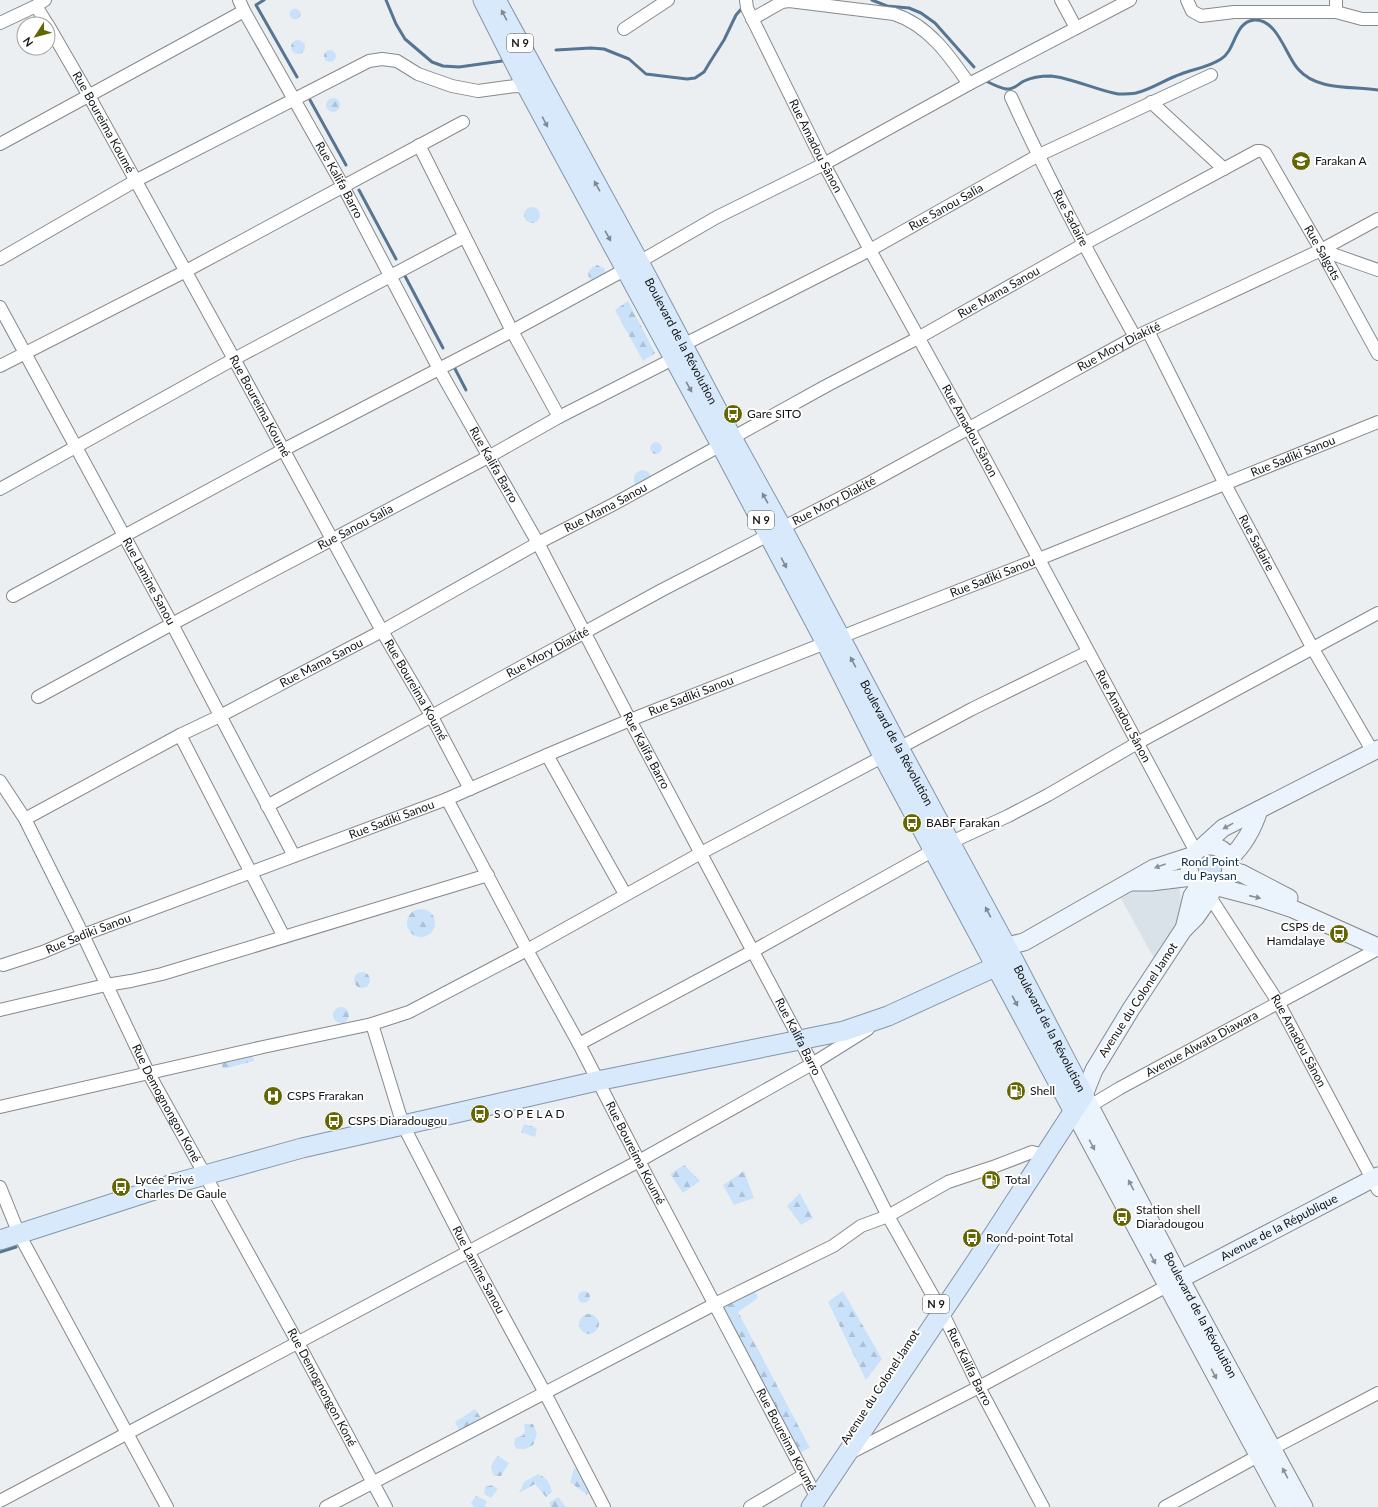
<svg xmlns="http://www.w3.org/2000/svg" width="1378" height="1507" viewBox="0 0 1378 1507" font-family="Lato,sans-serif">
<defs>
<pattern id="forest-firs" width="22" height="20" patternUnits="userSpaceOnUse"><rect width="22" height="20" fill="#c9e2fa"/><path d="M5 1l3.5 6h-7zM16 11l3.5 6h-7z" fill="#acc1d5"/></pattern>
<pattern id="park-tufts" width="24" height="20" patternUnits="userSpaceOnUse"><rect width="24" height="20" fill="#c9e2fa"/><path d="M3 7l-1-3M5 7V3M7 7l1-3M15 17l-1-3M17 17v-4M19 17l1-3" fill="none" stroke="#acc1d5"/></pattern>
</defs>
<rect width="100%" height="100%" fill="#eceff2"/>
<path fill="#d9e1e9" d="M1179,886L1182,908L1176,927L1156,962L1118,893L1136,887Z"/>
<g fill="url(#forest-firs)">
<circle cx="295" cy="14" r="5.5"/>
<circle cx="298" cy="47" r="7"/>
<circle cx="330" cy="56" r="6"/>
<circle cx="333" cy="105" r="7"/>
<circle cx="532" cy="215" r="8"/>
<path d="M597,265L605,269L606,275L593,282C585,276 588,268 597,265Z"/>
<path d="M628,301L655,353L643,361L615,310Z"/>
<circle cx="656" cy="448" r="6"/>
<path d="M641,470C647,470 651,473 652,479L636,486C632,479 634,473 641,470Z"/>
<circle cx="421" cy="923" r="14"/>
<circle cx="362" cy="980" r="8"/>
<circle cx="341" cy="1015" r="8"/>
<path d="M252,1051L254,1061L223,1069L220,1059Z"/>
<path d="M524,1124L537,1128L535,1137L521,1132Z"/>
<path d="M684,1165L700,1181L683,1193L670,1174Z"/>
<path d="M744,1171L754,1198L734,1205L723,1185Z"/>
<path d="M800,1193L813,1218L801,1225L787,1206Z"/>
<path d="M754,1288L758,1298L738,1312L810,1448L795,1455L718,1304Z"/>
<circle cx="584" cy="1297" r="6"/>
<path d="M843,1291L882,1359L866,1380L828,1302Z"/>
<circle cx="589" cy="1324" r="10"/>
<path d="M475,1409L481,1418L459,1430L455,1422Z"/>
<path d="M524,1424H533L537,1434L533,1445L525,1449H517L514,1445L515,1438L522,1436L525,1432Z"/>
<path d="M498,1456L509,1463L501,1476H494C489,1467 492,1462 498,1456Z"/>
<path d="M574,1468L592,1477L587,1495L570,1482Z"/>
<path d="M538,1474C547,1478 550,1482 552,1492L546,1497L535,1484L519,1493L524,1482Z"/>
<path d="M492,1485L498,1489L491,1498L484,1494L485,1487Z"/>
<path d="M476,1496L487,1501L485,1507H474L471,1503Z"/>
<path d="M558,1497L566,1507H551L549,1503Z"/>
</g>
<path fill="url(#park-tufts)" d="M1207,853L1217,854L1225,862L1226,873L1221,881L1205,884L1194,869L1197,859Z"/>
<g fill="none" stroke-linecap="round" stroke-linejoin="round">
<g stroke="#557592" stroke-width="3">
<path d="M264,0L256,5L297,77"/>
<path d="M386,0L396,24L405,39L432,62L443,66L459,67L502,61"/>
<path d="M872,0L887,6L909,8L921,13L935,23L974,67"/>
<path d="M556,50L591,48L604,49L629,59L646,74L687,79L695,78L704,72L710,62L724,40L736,15L743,7"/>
<path d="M988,82C994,85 1000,88 1006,89C1014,90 1018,84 1024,81C1032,77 1042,76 1051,76C1072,78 1096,90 1118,94C1124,94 1131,94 1136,93C1152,89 1166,79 1181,74C1194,69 1209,67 1221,59C1236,50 1234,22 1254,20C1277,18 1286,56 1298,69C1317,91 1352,86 1378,90"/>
<path d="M310,100L346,165"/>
<path d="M359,190L396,259"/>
<path d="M405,276L443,348"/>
<path d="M453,365L466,390"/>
<path d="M0,1252L16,1247"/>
</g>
<defs>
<g id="street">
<path id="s1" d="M239,0L244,11L343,186L439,369L538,543L630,720L800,1040L888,1216L942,1312L979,1387L1043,1507"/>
<path id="s2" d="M746,0L747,8L824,164L870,250L969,429L1196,852"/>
<path d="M1061,0L1076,28"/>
<path d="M1187,0L1192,11L1201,16L1234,12H1336L1362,19H1378"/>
<path d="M36,6L47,24"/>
<path d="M1336,12V0"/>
<path d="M752,19L782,2L789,1L894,14C928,25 949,55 969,84"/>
<path d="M0,23L36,6L45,0"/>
<path id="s3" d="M48,25L89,96L234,359L382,631L432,717L470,789"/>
<path d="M624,29L668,0"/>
<path id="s4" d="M1011,97C1048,179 1091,258 1135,337"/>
<path d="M1151,102L1224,169"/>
<path d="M0,144L244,11"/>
<path d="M419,145L512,331L559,417"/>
<path d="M1321,250L1378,270"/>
<path d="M0,259L135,181L369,61L382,59L397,61L418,74L452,86L478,91L515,86L527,87"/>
<path id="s5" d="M0,307L172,624L294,856"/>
<path id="s6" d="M1148,331L1225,484L1313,649L1373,752"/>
<path id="s7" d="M683,345L870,250L1037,156L1211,75"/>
<path d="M0,366L186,271L463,122"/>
<path id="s8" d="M732,438L826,386L918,338L1084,244L1257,151H1261L1265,153L1321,250L1378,354"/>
<path d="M0,489L234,359L464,237"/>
<path d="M13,596L283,450L512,331L639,262L717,217L824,164L969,84L1130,0"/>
<path id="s9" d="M38,697L172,624L490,456L559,417L673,359"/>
<path d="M180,735L284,937"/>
<path d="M547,755L625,894"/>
<path id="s10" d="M0,781L25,819L83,935L149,1074L298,1343L386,1507"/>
<path id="s11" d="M447,799L527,950L579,1044L639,1161L819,1502"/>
<path id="s12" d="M267,806L662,590L869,483L1135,337L1321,250L1378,219"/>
<path id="s13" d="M25,819L180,735L220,716L382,631L538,543L614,504L721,445"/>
<path id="s14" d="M1210,897L1278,1002L1378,1190"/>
<path id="s15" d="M3,965L43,952L83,935L447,799L547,755L630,720L1039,559L1378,422"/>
<path d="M0,1010L106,985L131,981L162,974L488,875"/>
<path id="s16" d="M372,1024L403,1125L468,1251L545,1393L604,1507"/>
<path d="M579,1044L753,951L934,850L1008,816L1048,795L1139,742L1378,613"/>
<path id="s17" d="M1090,1106L1120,1088L1378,949"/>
<path d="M0,1107L263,1047L372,1024L409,1012L527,950L701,853L899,748L972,709L1088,652"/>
<path d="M0,1187L19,1234L167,1507"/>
<path d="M850,1453L979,1387L1167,1286"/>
<path d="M0,1501L639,1161L812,1064L868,1029"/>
<path d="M326,1507L715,1304L833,1246L861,1226L888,1216L948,1182L993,1167L1032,1152L1045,1155"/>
<path d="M750,1507L804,1475"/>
<path d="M1165,1507L1258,1456L1378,1393"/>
</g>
<g id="secondary">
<circle cx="1210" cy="867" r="21"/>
<path d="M1201,848L1223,828L1378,749"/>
<path d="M1230,858C1244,845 1253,829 1259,810"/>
<path d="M1231,871L1241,873L1289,898"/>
<path d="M1131,882H1151L1192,877"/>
<path d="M1218,887L1260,898L1293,909L1378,947"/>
<path id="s18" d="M1212,888L1210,897L1196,917L1183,930L1131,1009L1094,1070L1084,1095L1181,1280L1304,1507"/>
<path d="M1184,929L1192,896L1200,885"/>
<path d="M1006,946L1024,942L1154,868L1194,855"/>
<path d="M1073,1110L1286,1507"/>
<path id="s19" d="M1171,1284L1378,1176"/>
</g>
<g id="primary">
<path d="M483,0L527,87L721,445L826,643L883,756L1073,1110"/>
<path id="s20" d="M496,0L639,262L732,438L782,528L899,748L1012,957L1084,1095L977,1260L811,1507"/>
<path d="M0,1240L176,1183L302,1148L597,1081L844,1031L888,1016L997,966L1007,960"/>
</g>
</defs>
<use href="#street" stroke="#86898b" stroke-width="14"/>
<use href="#secondary" stroke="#86898b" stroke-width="19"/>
<use href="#primary" stroke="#8295a9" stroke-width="21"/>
<use href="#street" stroke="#fff" stroke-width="12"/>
<use href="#secondary" stroke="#ebf4fd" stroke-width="17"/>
<use href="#primary" stroke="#d7e9fb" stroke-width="19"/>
</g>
<defs><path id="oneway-solid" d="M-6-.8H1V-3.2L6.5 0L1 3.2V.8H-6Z"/></defs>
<g fill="#7f8994">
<use href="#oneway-solid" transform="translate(504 15) rotate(-118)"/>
<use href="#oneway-solid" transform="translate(545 122) rotate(62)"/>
<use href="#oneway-solid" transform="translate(597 186) rotate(-119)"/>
<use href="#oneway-solid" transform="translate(608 236) rotate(61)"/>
<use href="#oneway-solid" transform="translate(689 387) rotate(61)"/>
<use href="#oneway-solid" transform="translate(765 498) rotate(-119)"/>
<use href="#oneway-solid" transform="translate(784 563) rotate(62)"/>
<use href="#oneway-solid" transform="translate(853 662) rotate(-118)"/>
<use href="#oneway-solid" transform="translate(988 912) rotate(-118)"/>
<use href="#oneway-solid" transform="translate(1015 1001) rotate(62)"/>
</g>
<g fill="#8a8f95">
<use href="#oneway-solid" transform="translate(1228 826) rotate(151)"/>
<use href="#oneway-solid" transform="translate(1160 866) rotate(160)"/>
<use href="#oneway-solid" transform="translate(1255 897) rotate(13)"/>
<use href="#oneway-solid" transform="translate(1092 1145) rotate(62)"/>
<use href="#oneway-solid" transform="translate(1131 1185) rotate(-118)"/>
<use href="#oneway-solid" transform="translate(1153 1259) rotate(62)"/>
<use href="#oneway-solid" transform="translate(1214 1374) rotate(62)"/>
<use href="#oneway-solid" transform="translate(1285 1473) rotate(-118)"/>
</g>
<defs>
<symbol id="school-disc" viewBox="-11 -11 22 22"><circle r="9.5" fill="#636601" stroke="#fff"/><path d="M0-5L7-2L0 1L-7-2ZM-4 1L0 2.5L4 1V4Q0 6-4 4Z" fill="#fff"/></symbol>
<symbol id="bus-disc" viewBox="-11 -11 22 22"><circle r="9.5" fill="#636601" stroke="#fff"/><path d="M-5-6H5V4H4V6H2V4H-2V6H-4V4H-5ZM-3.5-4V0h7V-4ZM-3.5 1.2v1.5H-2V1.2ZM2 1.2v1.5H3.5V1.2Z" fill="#fff"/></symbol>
<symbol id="fuel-disc" viewBox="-11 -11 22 22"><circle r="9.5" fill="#636601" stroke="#fff"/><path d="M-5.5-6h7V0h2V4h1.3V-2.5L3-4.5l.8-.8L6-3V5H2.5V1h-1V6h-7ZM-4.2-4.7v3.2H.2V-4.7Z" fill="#fff"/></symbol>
<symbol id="hospital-disc" viewBox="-11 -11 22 22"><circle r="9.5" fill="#636601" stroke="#fff"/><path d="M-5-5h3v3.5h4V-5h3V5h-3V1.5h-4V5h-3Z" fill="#fff"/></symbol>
</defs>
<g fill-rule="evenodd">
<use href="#school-disc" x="1290" y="150" width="22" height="22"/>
<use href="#bus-disc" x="722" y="403" width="22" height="22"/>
<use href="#bus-disc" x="901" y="812" width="22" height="22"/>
<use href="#bus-disc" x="1328" y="923" width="22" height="22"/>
<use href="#fuel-disc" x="1005" y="1080" width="22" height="22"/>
<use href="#hospital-disc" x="262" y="1085" width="22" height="22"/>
<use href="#bus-disc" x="469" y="1103" width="22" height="22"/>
<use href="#bus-disc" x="323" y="1110" width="22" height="22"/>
<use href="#fuel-disc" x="980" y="1169" width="22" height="22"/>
<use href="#bus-disc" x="110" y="1176" width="22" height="22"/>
<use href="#bus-disc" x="1111" y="1206" width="22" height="22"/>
<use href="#bus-disc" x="961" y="1227" width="22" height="22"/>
</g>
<g text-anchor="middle" stroke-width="4" stroke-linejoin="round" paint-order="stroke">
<g fill="#fff" stroke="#5a5a5b" stroke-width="1">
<rect x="507" y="34" width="26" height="18" rx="3"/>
<rect x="748" y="511" width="26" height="18" rx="3"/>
<rect x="923" y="1295" width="26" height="18" rx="3"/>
</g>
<g font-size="11" font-weight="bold" fill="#131415">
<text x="520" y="47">N 9</text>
<text x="761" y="524">N 9</text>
<text x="936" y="1308">N 9</text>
</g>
<g font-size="12" fill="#131415" stroke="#fff">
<text dy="4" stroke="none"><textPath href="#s3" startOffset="112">Rue Boureima Koumé</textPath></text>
<text dy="4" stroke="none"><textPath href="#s2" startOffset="162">Rue Amadou Sânon</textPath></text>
<text dy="4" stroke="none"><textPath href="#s1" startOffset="206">Rue Kalifa Barro</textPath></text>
<text dy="4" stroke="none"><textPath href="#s7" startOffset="297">Rue Sanou Salia</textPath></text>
<text dy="4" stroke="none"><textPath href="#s4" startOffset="135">Rue Sadaire</textPath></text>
<text dy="4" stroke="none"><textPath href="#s8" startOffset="722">Rue Salgots</textPath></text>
<text dy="4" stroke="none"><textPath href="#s8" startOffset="304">Rue Mama Sanou</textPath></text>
<text dy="4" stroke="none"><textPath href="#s20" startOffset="388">Boulevard de la Révolution</textPath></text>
<text dy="4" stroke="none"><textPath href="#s12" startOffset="968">Rue Mory Diakité</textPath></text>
<text dy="4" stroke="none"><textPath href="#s3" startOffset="436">Rue Boureima Koumé</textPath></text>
<text dy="4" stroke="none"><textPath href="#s2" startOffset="486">Rue Amadou Sânon</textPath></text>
<text dy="4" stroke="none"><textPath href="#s15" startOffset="1387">Rue Sadiki Sanou</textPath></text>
<text dy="4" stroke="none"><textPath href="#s1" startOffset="530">Rue Kalifa Barro</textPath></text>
<text dy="4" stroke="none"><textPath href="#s12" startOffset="644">Rue Mory Diakité</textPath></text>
<text dy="4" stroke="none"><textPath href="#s13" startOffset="659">Rue Mama Sanou</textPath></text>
<text dy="4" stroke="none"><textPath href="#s9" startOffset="360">Rue Sanou Salia</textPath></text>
<text dy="4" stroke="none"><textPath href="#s6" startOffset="238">Rue Sadaire</textPath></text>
<text dy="4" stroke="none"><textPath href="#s15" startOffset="1063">Rue Sadiki Sanou</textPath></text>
<text dy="4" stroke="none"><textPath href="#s5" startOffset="312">Rue Lamine Sanou</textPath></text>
<text dy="4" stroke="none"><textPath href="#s12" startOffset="320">Rue Mory Diakité</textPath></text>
<text dy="4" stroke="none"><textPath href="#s13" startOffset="335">Rue Mama Sanou</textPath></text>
<text dy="4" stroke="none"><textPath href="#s3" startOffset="760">Rue Boureima Koumé</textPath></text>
<text dy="4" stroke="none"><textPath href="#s15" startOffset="739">Rue Sadiki Sanou</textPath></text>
<text dy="4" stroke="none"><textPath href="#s2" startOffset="810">Rue Amadou Sânon</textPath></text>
<text dy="4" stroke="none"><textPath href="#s20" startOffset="844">Boulevard de la Révolution</textPath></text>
<text dy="4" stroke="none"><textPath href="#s1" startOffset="854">Rue Kalifa Barro</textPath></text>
<text dy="4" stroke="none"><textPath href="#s15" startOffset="415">Rue Sadiki Sanou</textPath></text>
<text dy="4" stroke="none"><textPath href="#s15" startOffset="91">Rue Sadiki Sanou</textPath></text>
<text transform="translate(1138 1000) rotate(-57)" y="4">Avenue du Colonel Jamot</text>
<text dy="4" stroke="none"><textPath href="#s20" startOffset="1168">Boulevard de la Révolution</textPath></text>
<text dy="4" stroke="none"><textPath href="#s1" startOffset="1178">Rue Kalifa Barro</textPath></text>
<text dy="4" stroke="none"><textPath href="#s14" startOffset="169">Rue Amadou Sânon</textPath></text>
<text dy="4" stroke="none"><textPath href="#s17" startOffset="128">Avenue Alwata Diawara</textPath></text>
<text dy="4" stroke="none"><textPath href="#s10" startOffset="363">Rue Demognongon Koné</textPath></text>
<text dy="4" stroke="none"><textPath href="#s11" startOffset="401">Rue Boureima Koumé</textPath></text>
<text dy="4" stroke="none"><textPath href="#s19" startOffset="122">Avenue de la République</textPath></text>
<text dy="4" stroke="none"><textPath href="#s16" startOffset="269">Rue Lamine Sanou</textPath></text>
<text dy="4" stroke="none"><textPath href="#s18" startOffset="494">Boulevard de la Révolution</textPath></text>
<text dy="4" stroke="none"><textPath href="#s1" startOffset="1550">Rue Kalifa Barro</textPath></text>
<text transform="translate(880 1387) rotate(-57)" y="4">Avenue du Colonel Jamot</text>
<text dy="4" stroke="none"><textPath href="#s10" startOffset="687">Rue Demognongon Koné</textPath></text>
<text dy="4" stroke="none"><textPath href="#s11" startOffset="725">Rue Boureima Koumé</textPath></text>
</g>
<g font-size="12" fill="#131415" stroke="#fff" text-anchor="start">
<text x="1315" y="165">Farakan A</text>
<text x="747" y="418">Gare SITO</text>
<text x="926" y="827">BABF Farakan</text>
<text x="1325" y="931" text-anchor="end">CSPS de<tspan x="1325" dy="14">Hamdalaye</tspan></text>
<text x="1030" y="1095">Shell</text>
<text x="287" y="1100">CSPS Frarakan</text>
<text x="494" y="1118">S O P E L A D</text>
<text x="348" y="1125">CSPS Diaradougou</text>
<text x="135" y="1184">Lycée Privé<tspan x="135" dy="14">Charles De Gaule</tspan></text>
<text x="1005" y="1184">Total</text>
<text x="1136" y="1214">Station shell<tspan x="1136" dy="14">Diaradougou</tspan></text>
<text x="986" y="1242">Rond-point Total</text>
</g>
<g font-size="12" fill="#0a2d4a" stroke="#fff">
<text x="1210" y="866">Rond Point<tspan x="1210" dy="14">du Paysan</tspan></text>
</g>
</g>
<g transform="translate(36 36) rotate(234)"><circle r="19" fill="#ffffff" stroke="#a1a1a1"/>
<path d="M0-3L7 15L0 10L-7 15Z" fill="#636601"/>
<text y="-6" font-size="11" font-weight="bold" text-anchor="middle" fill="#131415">N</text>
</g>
</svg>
